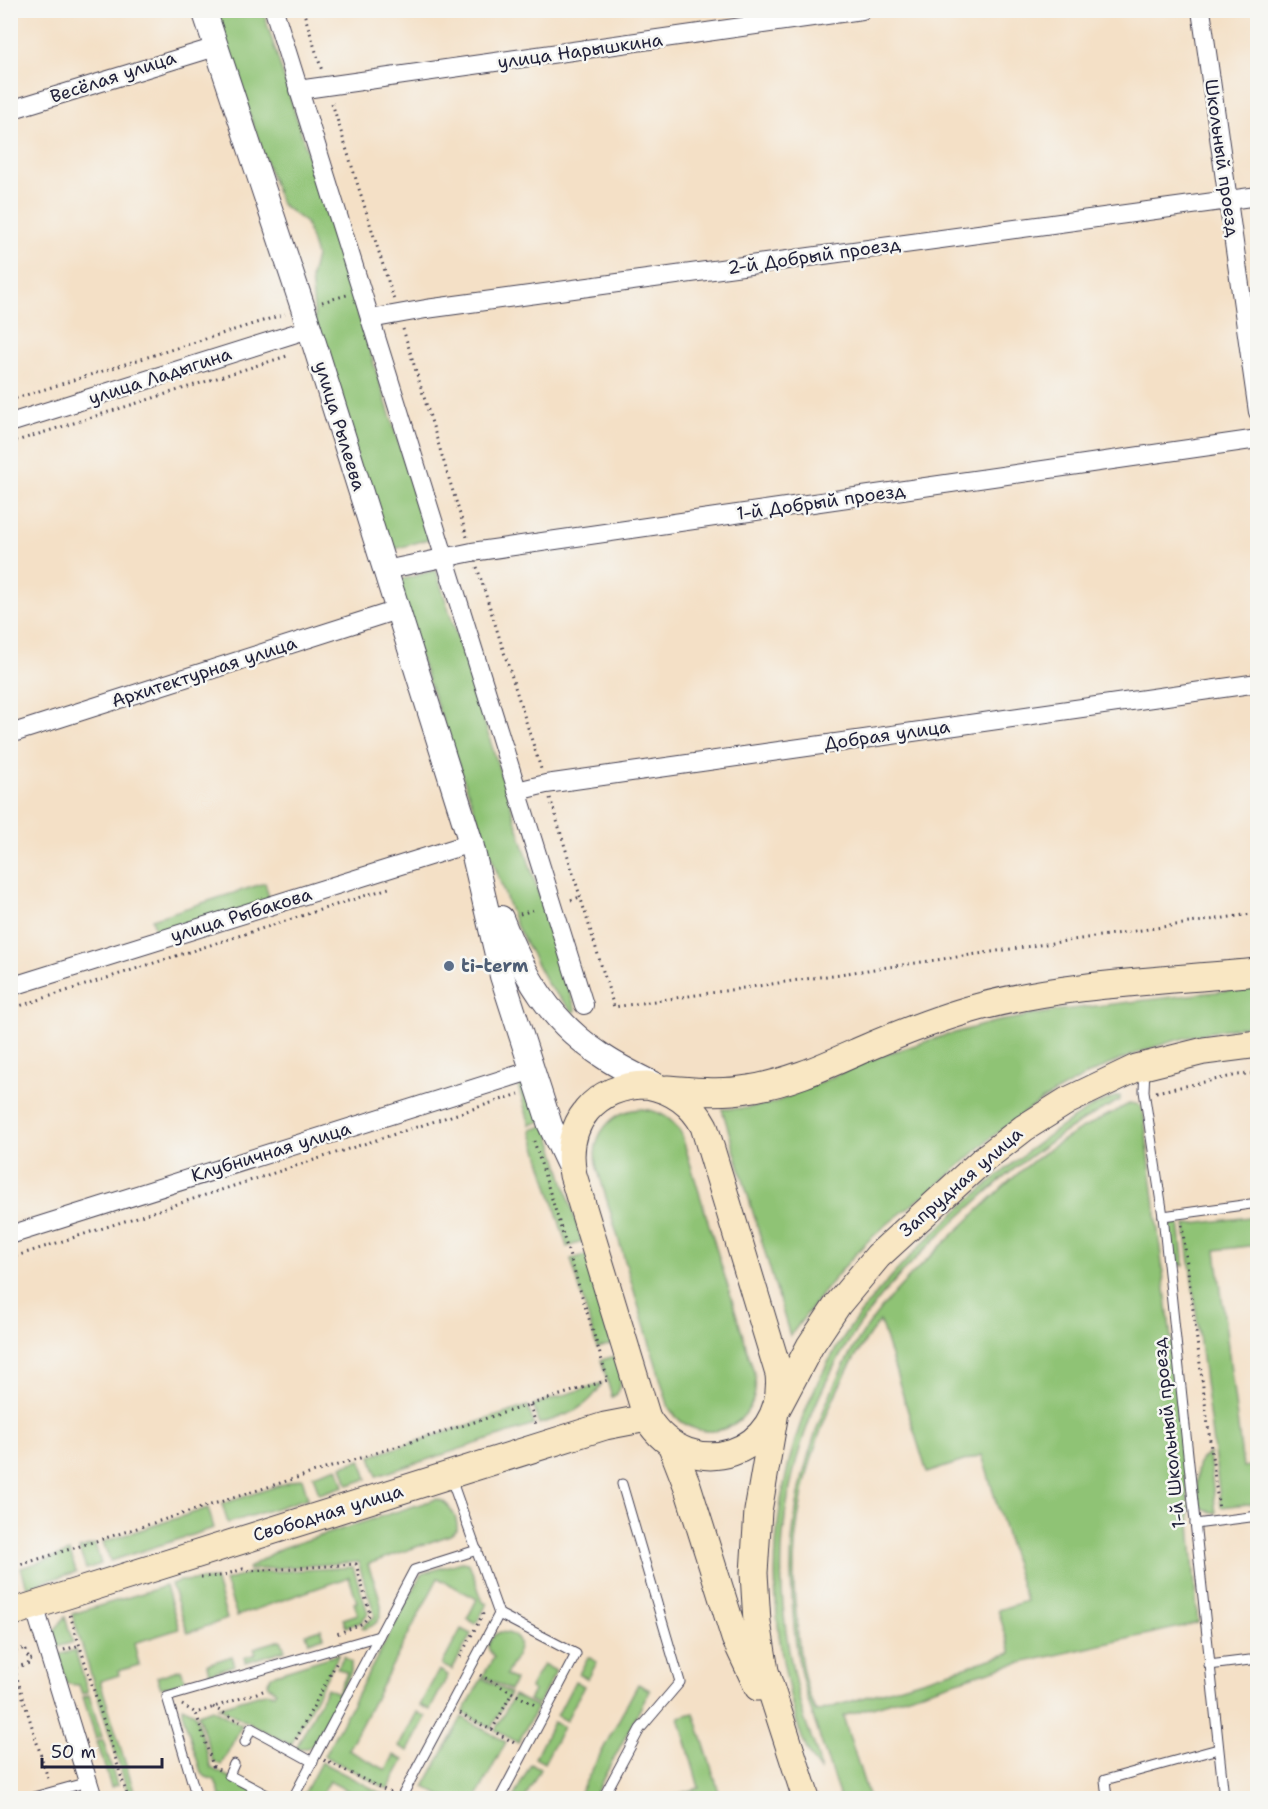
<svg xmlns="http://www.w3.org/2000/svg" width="1268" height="1809" viewBox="0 0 1268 1809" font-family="'Shantell Sans',sans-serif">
<rect width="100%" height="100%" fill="#f6f6f2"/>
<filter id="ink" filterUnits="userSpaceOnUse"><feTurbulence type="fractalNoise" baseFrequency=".0167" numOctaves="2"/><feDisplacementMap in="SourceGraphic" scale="12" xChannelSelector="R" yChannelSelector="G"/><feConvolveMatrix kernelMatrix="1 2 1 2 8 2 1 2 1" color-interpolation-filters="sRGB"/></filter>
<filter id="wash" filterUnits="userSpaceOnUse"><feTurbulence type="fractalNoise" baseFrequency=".008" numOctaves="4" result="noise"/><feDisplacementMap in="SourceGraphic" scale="24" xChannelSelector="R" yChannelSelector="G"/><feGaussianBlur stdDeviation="1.35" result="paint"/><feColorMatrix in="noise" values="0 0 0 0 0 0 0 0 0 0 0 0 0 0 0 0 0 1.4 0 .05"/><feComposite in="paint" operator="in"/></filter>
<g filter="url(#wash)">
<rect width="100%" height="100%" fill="#f4e0c6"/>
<g fill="#8fc374" stroke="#587258" stroke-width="1.5" fill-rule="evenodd">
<path d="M213,11H263L429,539L385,552L316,332L311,277L316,256L306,223L281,204Z"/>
<path d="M436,570L576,1011L573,1012L548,985L515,923L393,582Z"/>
<path d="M265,883L270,901L157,935L152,919Z"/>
<path d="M1257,987V1025C1163,1034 1071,1074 997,1133C980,1146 965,1162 949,1175C922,1199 890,1219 865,1244C837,1273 814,1304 790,1336L722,1109L747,1108L774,1103L872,1059L940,1037L994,1022L1062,1010Z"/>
<path d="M533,1082L545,1120L530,1125L518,1086Z"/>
<path d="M1120,1096V1100C1061,1130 1014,1166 966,1211C936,1238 906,1266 880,1298C814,1379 777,1484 782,1589C784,1633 793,1676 804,1718C809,1734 820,1754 820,1770C798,1747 788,1686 782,1655C763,1542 784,1420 851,1326C894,1267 950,1215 1006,1169C1028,1150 1094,1099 1120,1096Z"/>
<path d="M1131,1103L1140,1105L1144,1116L1183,1437L1198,1623L1003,1667L843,1716L869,1798H840C828,1760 813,1721 803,1682C794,1649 792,1608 791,1574C790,1491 823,1386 873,1319C898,1285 930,1257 960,1228C993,1197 1025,1163 1063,1140C1085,1126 1108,1115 1131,1103ZM880,1321L927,1473L982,1455L1026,1601L998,1610L1011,1653L816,1712C803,1685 799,1652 797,1623C796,1609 794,1595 794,1582C792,1495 826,1389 880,1321Z"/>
<path d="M642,1109C660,1111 672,1118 681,1133L754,1372C766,1426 699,1454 669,1408L596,1164C591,1134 612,1110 642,1109Z"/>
<path d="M547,1125L582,1242L567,1247L531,1130Z"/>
<path d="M1257,1216V1245L1216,1250L1243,1467L1258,1465L1257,1503L1221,1507L1185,1225Z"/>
<path d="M1179,1222L1184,1266L1171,1260L1168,1229L1174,1223Z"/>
<path d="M586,1255L612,1344L597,1348L571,1259Z"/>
<path d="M616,1356L622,1376L617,1394L612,1397L601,1360Z"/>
<path d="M602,1383C589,1409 566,1416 539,1424L533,1405Z"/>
<path d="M528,1406L534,1425L377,1476L371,1456Z"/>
<path d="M1209,1453L1216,1513L1204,1510L1200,1505C1198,1487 1190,1464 1209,1453Z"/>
<path d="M361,1460L367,1479L348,1485L342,1466Z"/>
<path d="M338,1467L344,1486L319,1494L313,1475Z"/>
<path d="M302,1478L308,1498L228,1523L222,1504Z"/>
<path d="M436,1499C449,1501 458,1517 457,1530L450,1535L368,1564C374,1586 397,1622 363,1629L362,1627L375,1616L358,1562L249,1570L248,1568L279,1549Z"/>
<path d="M208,1508L214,1528L110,1561L103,1542Z"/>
<path d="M95,1544L101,1564L86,1569L79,1549Z"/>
<path d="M70,1552L76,1572L27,1587L21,1568Z"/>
<path d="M461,1562L469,1563L483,1602L487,1604L476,1624L467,1619L477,1599L438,1578L348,1750L386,1770L394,1755L404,1760L388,1789L324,1756L421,1576L424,1573Z"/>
<path d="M353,1567L368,1613L361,1622L346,1627L343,1619L358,1614L354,1603L357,1602L349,1577L237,1616L225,1581L249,1573Z"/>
<path d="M215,1579L227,1619L188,1633L171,1584L180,1581Z"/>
<path d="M166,1586L179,1629L134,1643L139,1665L118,1671L119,1675L100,1681L134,1791L128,1793L72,1614Z"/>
<path d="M65,1617L73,1642L55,1648L54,1631Z"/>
<path d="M321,1629L324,1637L309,1642L306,1634Z"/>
<path d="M461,1629L471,1634L452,1670L442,1665Z"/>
<path d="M500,1632C534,1634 515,1658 506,1675L515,1680L510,1690L483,1676L494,1657L489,1650C487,1642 493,1635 500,1632Z"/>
<path d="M281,1640L285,1650L246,1662L244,1658L256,1654L254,1648Z"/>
<path d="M75,1650L88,1692L82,1694L79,1685L67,1684L58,1655Z"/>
<path d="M339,1654L291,1745L218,1707L268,1692L274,1694L276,1691L268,1686L267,1683L272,1675Z"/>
<path d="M232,1656L235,1665L210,1673L208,1664Z"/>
<path d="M344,1656L351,1662V1672L313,1744L307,1748H296L327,1688L337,1693L347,1673L337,1668Z"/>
<path d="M588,1657L597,1662L588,1679L579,1674Z"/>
<path d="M543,1664L556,1671L538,1705L529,1700L534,1691L530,1688Z"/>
<path d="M181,1669L185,1681L161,1688L157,1677Z"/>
<path d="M439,1670L448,1675L430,1710L420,1705Z"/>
<path d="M482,1678L510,1693L491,1728L463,1713Z"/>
<path d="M575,1681L584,1686L566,1721L557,1716Z"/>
<path d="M638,1684L650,1690L593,1798H577Z"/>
<path d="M89,1695L102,1737L96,1739L83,1697Z"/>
<path d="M514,1695L537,1707L518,1743L495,1730Z"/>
<path d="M182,1707L195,1713L211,1768L264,1795L262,1798H221L215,1780L206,1777L201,1772L182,1712Z"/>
<path d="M212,1709L242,1725L221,1765L213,1761L198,1714Z"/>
<path d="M417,1712L426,1717L408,1751L399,1746Z"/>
<path d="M694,1713L721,1798H664L699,1788L679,1717Z"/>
<path d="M462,1717L506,1742L476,1798H445L424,1787Z"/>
<path d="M553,1722L563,1727L544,1763L535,1758Z"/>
<path d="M103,1740L117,1785L111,1787L97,1742Z"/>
<path d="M321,1762L385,1795L383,1798H362L329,1781L320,1798H302Z"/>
<path d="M531,1764L540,1769L525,1798H513Z"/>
</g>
</g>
<g filter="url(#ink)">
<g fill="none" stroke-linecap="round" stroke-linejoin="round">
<defs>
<g id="service">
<path d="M1145,1068L1144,1091L1163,1216L1224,1798"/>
<path d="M1163,1216L1258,1203"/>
<path d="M450,1476L499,1614L576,1654L500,1798"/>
<path d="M1195,1524L1258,1516"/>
<path d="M1209,1665L1258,1659"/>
<path d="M245,1742L251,1728L313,1762"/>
<path d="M234,1764L229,1775L273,1798"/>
<path d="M30,1798L88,1782"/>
<path d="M197,1798L167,1697L379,1636"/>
<path d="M293,1798L414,1570L477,1550"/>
<path d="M401,1798L499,1614"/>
<path d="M603,1798L640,1729L680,1682L622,1484"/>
<path d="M1107,1798L1105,1780L1218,1749"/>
</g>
<g id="minor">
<path d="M274,10L584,1005"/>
<path d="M1201,10L1258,412"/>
<path d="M298,90L862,10"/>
<path d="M10,110L216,47"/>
<path d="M370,319L426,309L1258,196"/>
<path d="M10,423L309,329"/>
<path d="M385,570L472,552L1258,439"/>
<path d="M10,734L397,610"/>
<path d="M517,791L546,784L1258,683"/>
<path d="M10,987L471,843"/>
<path d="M10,1235L533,1070"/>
<path d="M34,1605L93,1798"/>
</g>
<g id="tertiary">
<path d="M204,10L303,308L471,843L502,976L550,1125L573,1174"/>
<path d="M501,918C524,976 550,1022 604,1057C622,1069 642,1078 661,1088"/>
</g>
<g id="secondary">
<path d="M647,1085C673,1090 692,1103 704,1126L779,1374C787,1455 690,1487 647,1418L573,1175C563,1123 595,1085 647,1085Z"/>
<path d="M667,1089C694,1091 721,1094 748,1089C788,1083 823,1067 859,1051C898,1034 938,1018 979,1007C1069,983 1165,981 1258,972"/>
<path d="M671,1444L687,1485L735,1638L758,1687"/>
<path d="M10,1613L605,1426L647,1418"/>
<path d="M806,1798L765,1671L757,1622L754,1573L758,1511L775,1412L810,1346L838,1304L878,1256L984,1159L1024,1128L1067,1101L1136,1068L1204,1051L1258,1044"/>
</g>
</defs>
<use href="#service" stroke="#423e50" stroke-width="11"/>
<use href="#minor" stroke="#423e50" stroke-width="20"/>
<use href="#tertiary" stroke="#423e50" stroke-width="26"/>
<use href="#secondary" stroke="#423e50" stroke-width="29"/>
<g stroke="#423e50" stroke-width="3" stroke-dasharray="1.5 4.5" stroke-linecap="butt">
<path d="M303,10L322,71"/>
<path d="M332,103L394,300"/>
<path d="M322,302L347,295"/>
<path d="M403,329L467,537"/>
<path d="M10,400L285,314"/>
<path d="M10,443L287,356"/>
<path d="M477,567L541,769"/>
<path d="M550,798L614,1007L1258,913"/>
<path d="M571,900L580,897"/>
<path d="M520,914L537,909"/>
<path d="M10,1009L392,887"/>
<path d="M1156,1092L1238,1075L1258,1073"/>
<path d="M1182,1225L1219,1510"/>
<path d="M10,1258L519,1094"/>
<path d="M530,1405L536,1425"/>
<path d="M10,1568L608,1380L534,1141"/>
<path d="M201,1577L221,1576L243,1569L249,1571L356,1564L370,1614L363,1623L337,1634"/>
<path d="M70,1615L128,1798"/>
<path d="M64,1650L80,1645"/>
<path d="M10,1653L25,1648L29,1660L35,1658"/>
<path d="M460,1657L485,1610"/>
<path d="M14,1668L49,1782"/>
<path d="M10,1669L30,1663L29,1660"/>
<path d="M480,1675L535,1705"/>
<path d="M182,1705L196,1713"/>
<path d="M213,1707L240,1722"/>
<path d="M460,1713L515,1743"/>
<path d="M492,1730L512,1693"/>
<path d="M296,1739L338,1660"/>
<path d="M324,1760L391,1793"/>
<path d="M219,1770L213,1766L196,1713L266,1690"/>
<path d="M10,1794L20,1791"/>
</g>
<use href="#service" stroke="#fff" stroke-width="9"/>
<use href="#minor" stroke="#fff" stroke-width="18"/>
<use href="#tertiary" stroke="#fff" stroke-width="24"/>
<use href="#secondary" stroke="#f9e7c3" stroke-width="27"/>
</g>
</g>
<circle fill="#5c6f8a" stroke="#f6f6f2" stroke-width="2" cx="449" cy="966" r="6"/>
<g text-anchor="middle" stroke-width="5" stroke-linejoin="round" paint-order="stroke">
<g font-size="18" fill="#22223b" stroke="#f6f6f2">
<text transform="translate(580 51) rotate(-8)" y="6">улица Нарышкина</text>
<text transform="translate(113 77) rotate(-18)" y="6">Весёлая улица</text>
<text transform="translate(1222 158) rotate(82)" y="6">Школьный проезд</text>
<text transform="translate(814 256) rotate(-8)" y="6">2-й Добрый проезд</text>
<text transform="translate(160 376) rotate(-18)" y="6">улица Ладыгина</text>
<text transform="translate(340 426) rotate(73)" y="6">улица Рылеева</text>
<text transform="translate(821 502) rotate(-8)" y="6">1-й Добрый проезд</text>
<text transform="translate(204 672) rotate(-18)" y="6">Архитектурная улица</text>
<text transform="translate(887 735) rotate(-8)" y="6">Добрая улица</text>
<text transform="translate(241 915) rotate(-17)" y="6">улица Рыбакова</text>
<text transform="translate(271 1152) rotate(-17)" y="6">Клубничная улица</text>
<text transform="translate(961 1182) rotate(-41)" y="6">Запрудная улица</text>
<text transform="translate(1169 1433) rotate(-96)" y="6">1-й Школьный проезд</text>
<text transform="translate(328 1513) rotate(-17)" y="6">Свободная улица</text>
</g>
<g font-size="18" font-weight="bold" fill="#4e5e75" stroke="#f6f6f2" text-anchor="start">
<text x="461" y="972">ti-term</text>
</g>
</g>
<rect width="1268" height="1809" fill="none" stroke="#f6f6f2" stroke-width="36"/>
<path d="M42 1758v9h120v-9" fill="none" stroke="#22223b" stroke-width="3"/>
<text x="51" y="1758" font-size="18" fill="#22223b" stroke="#f6f6f2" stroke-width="4.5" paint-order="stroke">50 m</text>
</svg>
